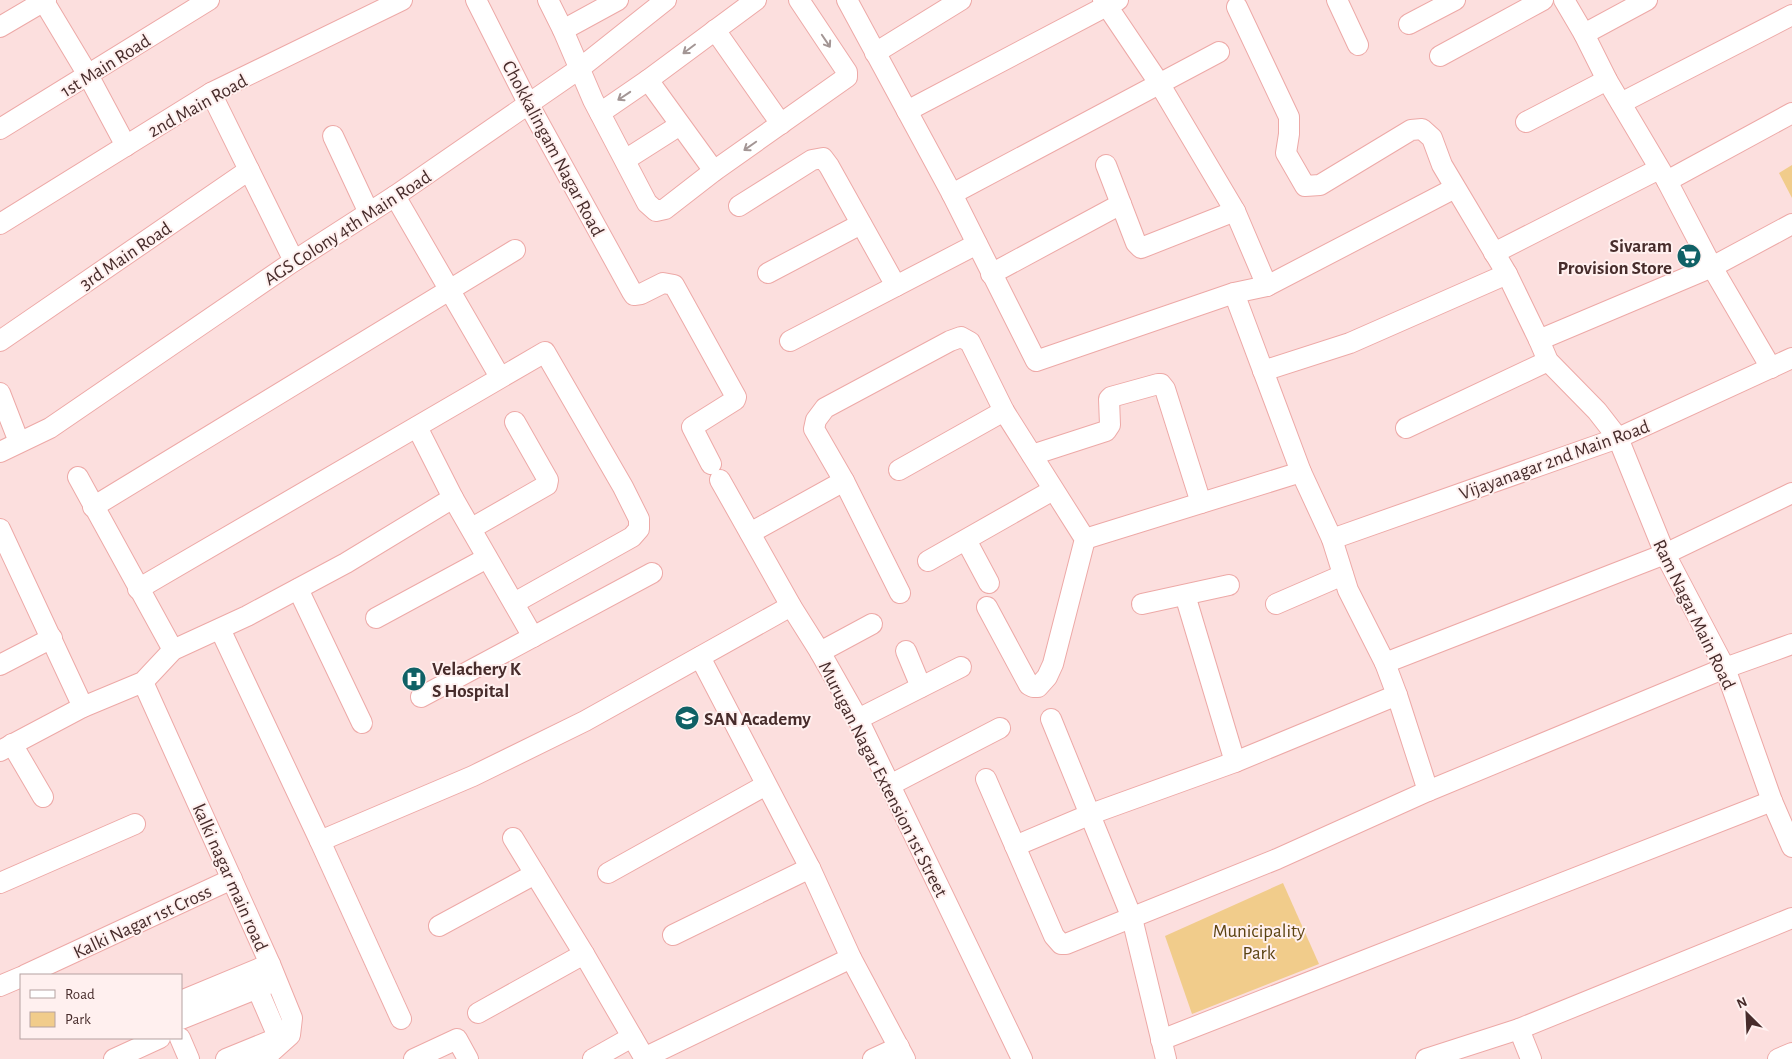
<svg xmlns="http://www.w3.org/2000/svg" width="1792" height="1059" viewBox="0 0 1792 1059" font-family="'Alegreya Sans',sans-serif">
<rect width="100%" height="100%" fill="#fcdfde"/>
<g fill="#f1cc8b">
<path d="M1792,165V198L1779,173Z"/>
<path d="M1283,883L1319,964L1192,1014L1165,936Z"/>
</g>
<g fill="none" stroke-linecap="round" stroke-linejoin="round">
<defs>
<g id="minor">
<path d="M43,0L88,75L126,146"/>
<path d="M476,0L528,103L632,292L634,295L641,294L663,283L674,285L736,397L735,400L692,427L711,464"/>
<path d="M548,0L563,30L593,100L647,203L656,211L665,209L714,171L847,77V72L799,0"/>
<path d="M847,0L952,194L1036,361L1234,293L1267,286L1455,188"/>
<path d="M1103,0L1159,83L1235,211L1267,286"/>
<path d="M1337,0L1358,45"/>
<path d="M1564,0L1584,34L1607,80L1667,181L1712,267L1771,368"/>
<path d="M1237,7L1289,117V134L1286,153L1305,186L1320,185L1411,130L1422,129L1432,138L1442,165L1507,274L1539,340L1548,361L1597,411L1618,438L1665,554L1725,668L1772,801L1792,847"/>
<path d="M1409,24L1455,0"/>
<path d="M0,27L46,0"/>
<path d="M563,30L618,0"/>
<path d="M715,30L781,124"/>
<path d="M1584,34L1647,0"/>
<path d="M875,53L961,0"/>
<path d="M1440,56L1543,0"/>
<path d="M648,80L714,171"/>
<path d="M211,93L294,261"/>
<path d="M1621,103L1792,15"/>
<path d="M907,111L1118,0"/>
<path d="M600,113L648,80L756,0"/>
<path d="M1526,122L1607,80"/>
<path d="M0,129L209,0"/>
<path d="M333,136L369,213"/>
<path d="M625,160L680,125"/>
<path d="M1106,165L1136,243L1141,248L1235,211"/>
<path d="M1667,181L1792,113"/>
<path d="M952,194L1219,52"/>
<path d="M395,196L500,377"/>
<path d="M739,206L812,160L823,158L829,166L896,286"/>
<path d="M0,224L211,93L402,0"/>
<path d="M1494,253L1659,169"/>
<path d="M768,273L861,224"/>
<path d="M991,274L1121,204"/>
<path d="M1234,293L1301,472L1332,539L1348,590L1385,663L1397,695L1428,791"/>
<path d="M1539,340L1712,267L1792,224"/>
<path d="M0,341L249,170"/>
<path d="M790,341L977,244"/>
<path d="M1263,371L1350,343L1507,274"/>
<path d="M0,393L19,442"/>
<path d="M417,427L453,498L533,637"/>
<path d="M1406,428L1548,361"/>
<path d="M0,452L50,428L294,261L395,196L579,69L666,0"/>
<path d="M1032,455L1106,431L1110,425L1109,399L1111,397L1158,384H1161L1165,389L1201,503"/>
<path d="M899,470L1004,411"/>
<path d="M78,477L173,650"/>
<path d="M720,480L791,606L820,652L858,719L1022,1059"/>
<path d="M844,481L900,593"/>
<path d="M93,507L515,250"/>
<path d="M472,528L547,485L548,480L515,422"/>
<path d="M0,529L83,707"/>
<path d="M750,533L844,481L814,429L816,420L825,408L950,341L961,337L970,342L1004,411L1085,539L1053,664L1047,677L1038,687H1033L1029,685L987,607"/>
<path d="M1085,539L1301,472"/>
<path d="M1332,539L1618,438L1792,358"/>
<path d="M966,540L989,583"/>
<path d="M928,561L1053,490"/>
<path d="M138,589L545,352L623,487L639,519V529L632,537L514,603"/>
<path d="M298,589L362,723"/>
<path d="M1185,595L1235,762"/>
<path d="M1142,604L1229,585"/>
<path d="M1276,604L1343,575"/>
<path d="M376,618L487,558"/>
<path d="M220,629L320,841L473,776L585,721L791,606"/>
<path d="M906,651L921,687"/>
<path d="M820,652L872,624"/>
<path d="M700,657L810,868L851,958L905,1059"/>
<path d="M1385,663L1665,554L1792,493"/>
<path d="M0,665L52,638"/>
<path d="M143,682L270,964L292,1018L290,1035L270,1053L256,1059"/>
<path d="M421,697L652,573"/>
<path d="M858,719L961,667"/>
<path d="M1051,719L1132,918L1166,1059"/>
<path d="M12,744L43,797"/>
<path d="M0,751L83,707L143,682L173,650L247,616L346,563L453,498"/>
<path d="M986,779L1054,936L1061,944H1066L1277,859L1428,791L1725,668L1792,644"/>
<path d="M890,785L1000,728"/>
<path d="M513,838L584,954"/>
<path d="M320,841L401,1019"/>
<path d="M1015,846L1091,814L1235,762L1397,695"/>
<path d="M608,873L766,785"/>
<path d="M0,883L135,824"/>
<path d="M439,926L535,874"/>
<path d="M673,935L810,868"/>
<path d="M25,975L232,879"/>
<path d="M0,986L21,977"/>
<path d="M181,1001L270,964"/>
<path d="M478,1013L584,954L645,1059"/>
<path d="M181,1019L268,984"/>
<path d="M1519,1029L1531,1059"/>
<path d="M180,1038L189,1059"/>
<path d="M1161,1040L1772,801"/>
<path d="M644,1058L851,958"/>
<path d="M114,1059L160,1038"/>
<path d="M226,1059L275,1039L276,1032L257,988"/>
<path d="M414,1059L457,1039L468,1059"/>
<path d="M593,1059L632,1037"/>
<path d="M873,1059L899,1047"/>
<path d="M1426,1059L1519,1029L1792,918"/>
<path d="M1778,1059L1792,1053"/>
</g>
</defs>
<use href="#minor" stroke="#eda9a7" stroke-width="22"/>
<use href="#minor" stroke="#fff" stroke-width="20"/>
</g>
<defs><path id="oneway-shaft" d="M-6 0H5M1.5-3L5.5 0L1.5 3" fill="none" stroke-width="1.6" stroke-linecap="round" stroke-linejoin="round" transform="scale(1.25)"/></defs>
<g stroke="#a39695">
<use href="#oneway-shaft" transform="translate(826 41) rotate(56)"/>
<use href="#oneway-shaft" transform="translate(689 49) rotate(143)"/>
<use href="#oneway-shaft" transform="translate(624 96) rotate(146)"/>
<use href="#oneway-shaft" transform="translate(750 146) rotate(145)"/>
</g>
<defs>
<symbol id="supermarket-disc" viewBox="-11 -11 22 22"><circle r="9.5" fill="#106166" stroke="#fff0ef"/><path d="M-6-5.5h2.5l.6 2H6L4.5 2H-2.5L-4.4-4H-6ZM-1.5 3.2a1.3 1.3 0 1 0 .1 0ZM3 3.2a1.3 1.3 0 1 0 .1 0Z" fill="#fff"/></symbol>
<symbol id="hospital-disc" viewBox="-11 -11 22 22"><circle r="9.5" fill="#106166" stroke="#fff0ef"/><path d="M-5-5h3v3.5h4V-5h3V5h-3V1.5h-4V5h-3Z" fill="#fff"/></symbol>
<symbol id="school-disc" viewBox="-11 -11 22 22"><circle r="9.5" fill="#106166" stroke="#fff0ef"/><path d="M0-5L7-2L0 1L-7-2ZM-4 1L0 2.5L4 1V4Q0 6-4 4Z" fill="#fff"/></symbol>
</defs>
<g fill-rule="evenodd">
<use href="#supermarket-disc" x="1675" y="242" width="28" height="28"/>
<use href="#hospital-disc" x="400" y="665" width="28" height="28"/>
<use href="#school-disc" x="673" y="704" width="28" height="28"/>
</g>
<g text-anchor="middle" stroke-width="4" stroke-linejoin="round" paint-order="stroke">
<g font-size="19" fill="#472c2b" stroke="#fff0ef">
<text transform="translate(105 65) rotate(-32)" y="7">1st Main Road</text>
<text transform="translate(197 105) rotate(-29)" y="7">2nd Main Road</text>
<text transform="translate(554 148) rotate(62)" y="7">Chokkalingam Nagar Road</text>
<text transform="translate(347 227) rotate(-33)" y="7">AGS Colony 4th Main Road</text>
<text transform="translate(125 255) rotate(-34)" y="7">3rd Main Road</text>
<text transform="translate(1554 459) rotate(-20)" y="7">Vijayanagar 2nd Main Road</text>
<text transform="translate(1695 614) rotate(64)" y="7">Ram Nagar Main Road</text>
<text transform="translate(884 779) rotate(63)" y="7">Murugan Nagar Extension 1st Street</text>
<text transform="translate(231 877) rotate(66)" y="7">kalki nagar main road</text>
<text transform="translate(142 921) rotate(-25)" y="7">Kalki Nagar 1st Cross</text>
</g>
<g font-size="19" font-weight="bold" fill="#472c2b" stroke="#fff0ef" text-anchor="start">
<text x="1672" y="252" text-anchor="end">Sivaram<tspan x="1672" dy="22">Provision Store</tspan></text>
<text x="432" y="675">Velachery K<tspan x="432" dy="22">S Hospital</tspan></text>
<text x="704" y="725">SAN Academy</text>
</g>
<g font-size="19" fill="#5c4311" stroke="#fff0ef">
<text x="1259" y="937">Municipality<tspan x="1259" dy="22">Park</tspan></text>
</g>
</g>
<rect x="20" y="974" width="162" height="65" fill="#fff0ef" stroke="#b5a2a1"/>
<rect x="30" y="990" width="25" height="8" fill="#ffffff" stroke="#b5a2a1"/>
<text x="65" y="999" font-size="15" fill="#472c2b">Road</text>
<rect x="30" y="1012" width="25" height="15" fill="#f1cc8b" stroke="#b5a2a1"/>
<text x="65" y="1024" font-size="15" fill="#472c2b">Park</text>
<g transform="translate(1747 1014) rotate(336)" stroke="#fff0ef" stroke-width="4" paint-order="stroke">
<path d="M0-4L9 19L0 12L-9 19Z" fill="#472c2b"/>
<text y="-8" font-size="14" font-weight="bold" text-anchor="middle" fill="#472c2b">N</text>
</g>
</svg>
